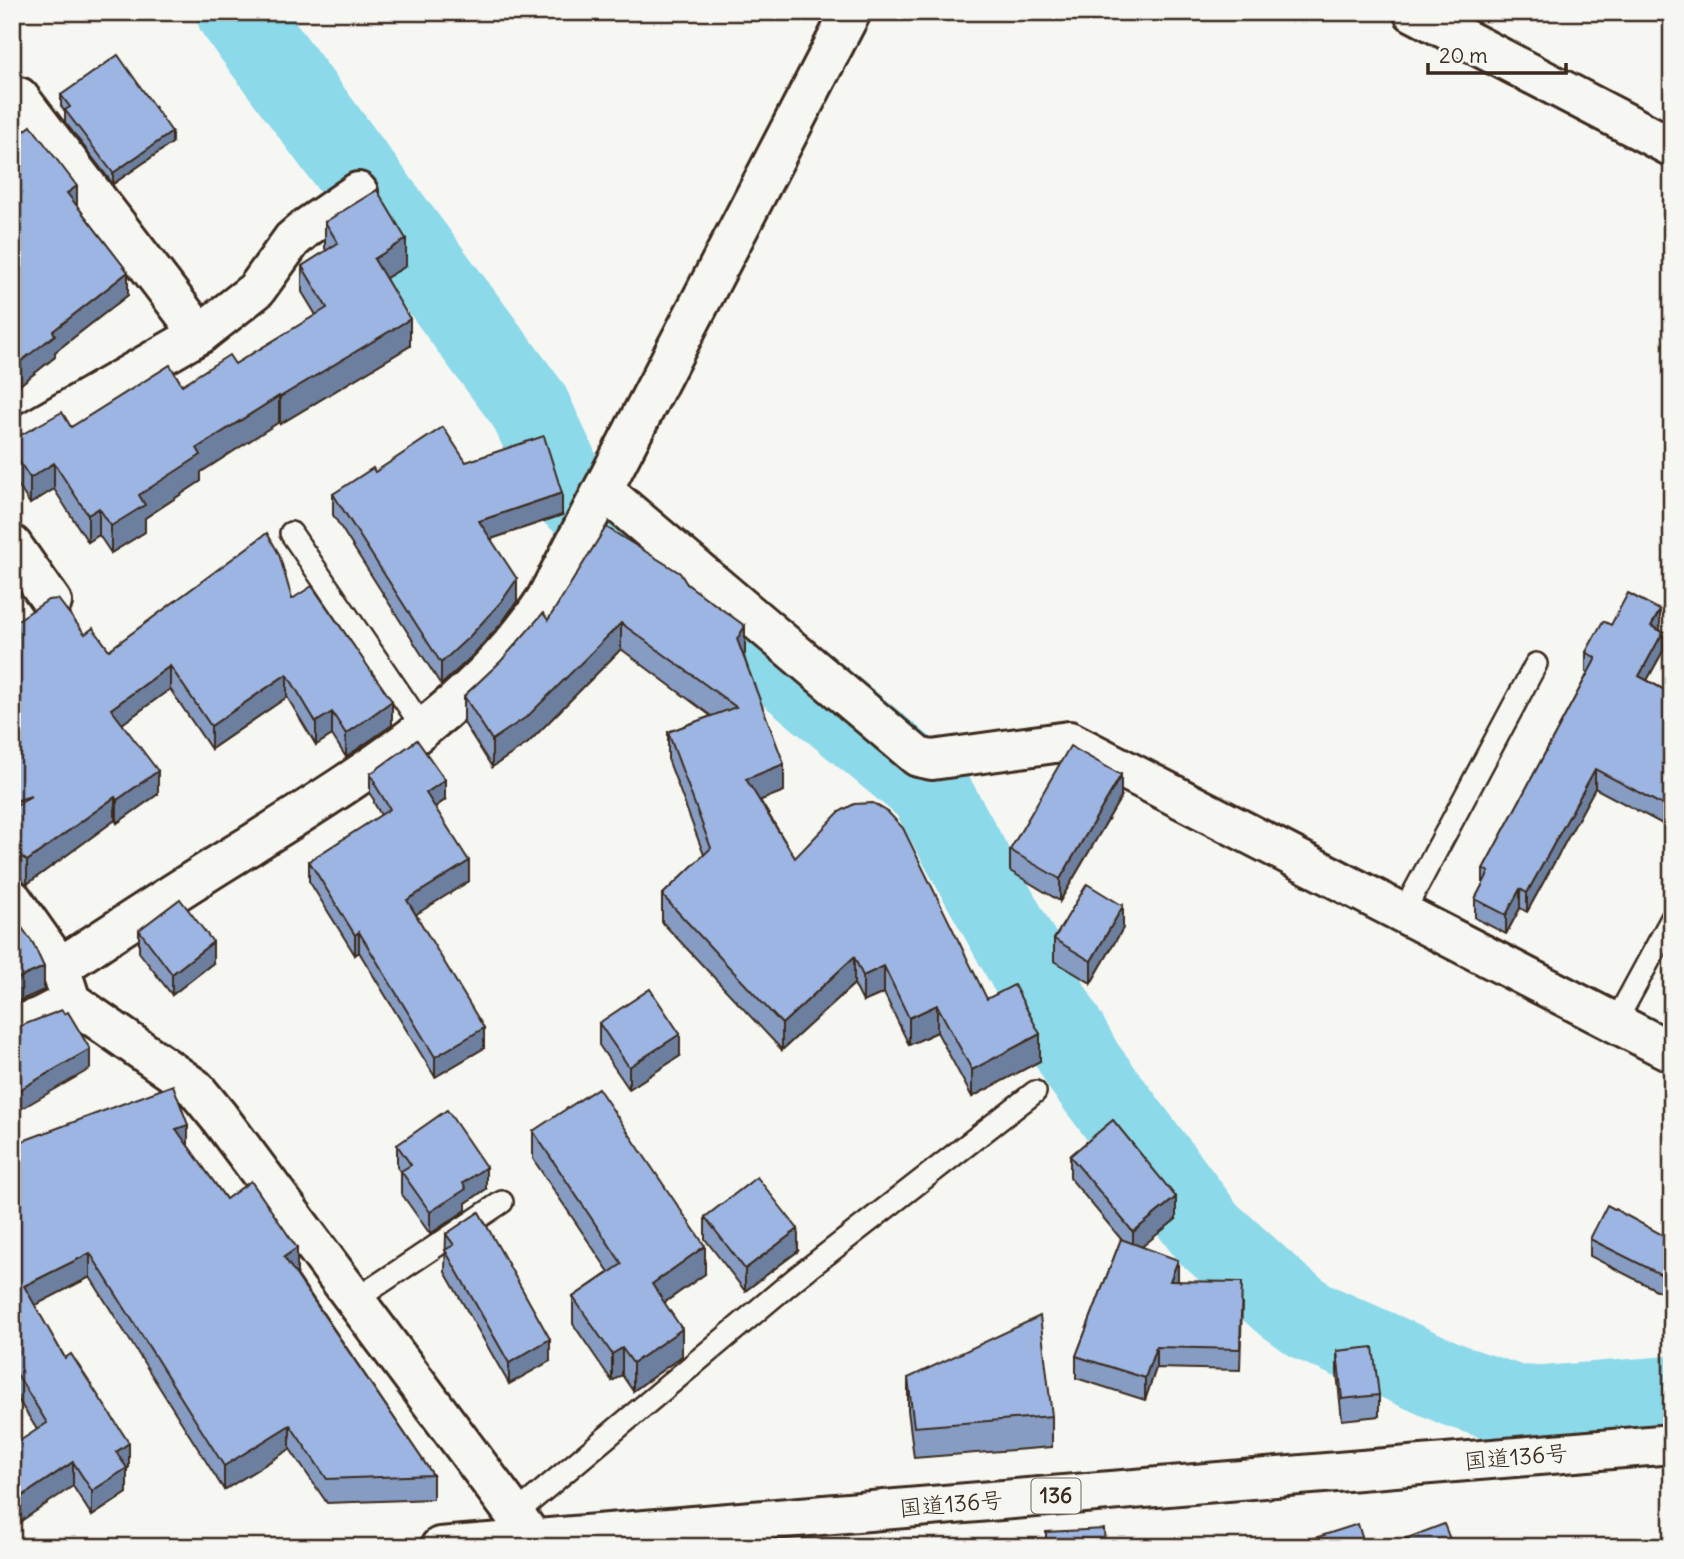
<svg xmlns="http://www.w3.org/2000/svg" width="1684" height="1559" viewBox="0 0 1684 1559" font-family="Delius,'Klee One',sans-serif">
<rect width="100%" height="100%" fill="#f6f6f2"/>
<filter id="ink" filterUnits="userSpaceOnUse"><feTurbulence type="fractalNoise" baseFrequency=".0143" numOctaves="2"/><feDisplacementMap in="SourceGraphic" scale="14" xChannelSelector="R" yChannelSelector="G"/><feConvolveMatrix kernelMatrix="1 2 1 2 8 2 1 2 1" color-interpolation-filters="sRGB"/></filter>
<g filter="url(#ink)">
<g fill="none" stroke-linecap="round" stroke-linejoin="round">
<path stroke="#8cd9ea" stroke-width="82" d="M237,12L529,406L567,489L929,789L1083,1066L1207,1232L1281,1299L1313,1322L1458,1387L1515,1406L1544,1407L1672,1397"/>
<defs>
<g id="service">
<path d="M291,533L424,729"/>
<path d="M1403,913L1536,664"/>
<path d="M1615,1023L1672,918"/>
<path d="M355,1300L502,1202"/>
<path d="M514,1515L796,1278L1035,1092"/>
</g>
<g id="minor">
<path d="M1413,12L1672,147"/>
<path d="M12,102L19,97L200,334"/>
<path d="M12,442L200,334L256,290L292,240L306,228L358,192"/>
<path d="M603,490L918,757L932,760L1069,741L1672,1052"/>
<path d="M12,545L52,602"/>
<path d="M12,899L60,967L71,1001L195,1088L218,1116L539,1547"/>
<path d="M60,967C123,926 185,885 249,846C356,778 476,707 546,599L851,12"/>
<path d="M12,1027L40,1017L71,1001"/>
</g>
<path id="trunk" d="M440,1547L1672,1444"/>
</defs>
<use href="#service" stroke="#3b2a1e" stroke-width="26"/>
<use href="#minor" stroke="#3b2a1e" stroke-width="44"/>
<use href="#trunk" stroke="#3b2a1e" stroke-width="44"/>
<use href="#service" stroke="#f6f6f2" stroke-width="21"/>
<use href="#minor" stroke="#f6f6f2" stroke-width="38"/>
<use href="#trunk" stroke="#f6f6f2" stroke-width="38"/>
</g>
<g fill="#869cc2" stroke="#3b2a1e" stroke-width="2">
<path d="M1471,12H1490L1487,20Z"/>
<path d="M61,95L172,143L113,184L65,122V112L61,106Z"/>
<path d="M12,140L77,206L128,295L55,352V357L16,388L12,384Z"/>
<path d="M325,222L406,266L386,278L410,346L280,424L279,422L201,472V481L145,518V532L111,553L99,535L88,542L54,489L30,504L12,476V440L71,427L235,364L316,315L302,292V266L326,251L325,248Z"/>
<path d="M466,462L562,515L491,539L517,601L501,624L470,658L441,685L333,515V494L375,472Z"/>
<path d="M687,584L745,653L744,656L784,791L760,800L795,858L987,999L1040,1061L972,1097L937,1032L909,1045L884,993L863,1002L854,984L782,1050L662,922V895L704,855L668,759V732L711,716L621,649L528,743L492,767L464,723V696L548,620Z"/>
<path d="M292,599L392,725L346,757L332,735L316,745L287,697L211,749L170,689L122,724L158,794L117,823L115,820L27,884L21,879L12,878V624L85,634L109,650Z"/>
<path d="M1611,625L1660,629L1663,651L1647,680L1672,694V829L1595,788L1527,912L1520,908L1506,934L1475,918V899L1483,884V869L1588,673L1586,672V652Z"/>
<path d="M370,774L445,800L435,807L469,881L416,914L484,1048L435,1077L359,952L355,955L309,881V861L381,815L374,803V800L370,794Z"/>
<path d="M1121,797L1060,901L1010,871V850Z"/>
<path d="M1123,928L1091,983L1054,961V939Z"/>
<path d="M139,930L213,963L172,995L139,952Z"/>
<path d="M599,1023L680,1056L629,1089L599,1045Z"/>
<path d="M533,1131L705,1274L664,1303L682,1356L633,1391L622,1375L612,1381L573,1324V1297L609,1272L533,1159Z"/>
<path d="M12,1145L188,1146L226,1199L297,1273H296L433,1475V1499L327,1503L290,1449L224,1490L90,1277L34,1305L129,1467L127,1469V1493L92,1516L12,1390Z"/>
<path d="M397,1145L486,1189L466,1203V1210L430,1234L401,1193V1173L397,1167Z"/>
<path d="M1070,1156L1176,1219L1142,1246L1178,1281L1242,1304L1240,1370L1156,1368L1145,1400L1076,1378V1356L1121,1239L1070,1178Z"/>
<path d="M705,1217L798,1251L745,1291L705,1239Z"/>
<path d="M446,1234L550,1361L509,1384L445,1272Z"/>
<path d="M1590,1239L1672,1240V1298L1590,1256Z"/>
<path d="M1337,1351L1379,1395V1416L1342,1420L1337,1373Z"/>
<path d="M908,1378L1052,1416V1447L914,1458L908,1410Z"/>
</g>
<g fill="#6d7f9e" stroke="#3b2a1e" stroke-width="2">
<path d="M172,132V143L113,184V173Z"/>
<path d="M77,186V209L67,193Z"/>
<path d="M406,239V266L374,285V259Z"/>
<path d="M128,272V295L55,352V357L16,388V365L53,331Z"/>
<path d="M410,319V346L280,424V397Z"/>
<path d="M279,396V422L201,472V481L145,518V532L111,553V526L139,495L197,448Z"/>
<path d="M54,463V489L30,504V478Z"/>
<path d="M562,493V515L479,543V521Z"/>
<path d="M99,508V535L88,542V515Z"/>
<path d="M517,579V601L501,624L470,658L441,685V663Z"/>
<path d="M1660,610V629L1651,645V626Z"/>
<path d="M621,623V649L528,743L492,767V740Z"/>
<path d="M745,626V653L737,666V639Z"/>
<path d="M1663,632V651L1639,695V676Z"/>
<path d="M170,666V689L111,732V709Z"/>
<path d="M287,674V697L211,749V726Z"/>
<path d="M392,701V725L346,757V734Z"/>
<path d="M332,712V735L316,745V722Z"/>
<path d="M784,764V791L746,806V779Z"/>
<path d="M1595,769V788L1527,912V893Z"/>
<path d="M158,771V794L117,823V800Z"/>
<path d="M1121,775V797L1060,901V879Z"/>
<path d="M445,780V800L426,813V793Z"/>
<path d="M31,796L12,825V802Z"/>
<path d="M115,797V820L27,884V861Z"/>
<path d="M469,861V881L407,920V900Z"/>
<path d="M1520,889V908L1506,934V915Z"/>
<path d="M1123,906V928L1091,983V961Z"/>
<path d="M359,932V952L355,955V935Z"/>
<path d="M213,942V963L172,995V974Z"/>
<path d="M854,957V984L782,1050V1024Z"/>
<path d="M884,966V993L863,1002V976Z"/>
<path d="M44,967V990L12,1004V981Z"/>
<path d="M937,1005V1032L909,1045V1018Z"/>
<path d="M484,1028V1048L435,1077V1057Z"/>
<path d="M680,1034V1056L629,1089V1067Z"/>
<path d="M1040,1034V1061L972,1097V1070Z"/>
<path d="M90,1049V1069L12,1114V1094Z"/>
<path d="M188,1125V1149L176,1129Z"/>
<path d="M486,1167V1189L466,1203V1210L430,1234V1212L463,1183Z"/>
<path d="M1176,1197V1219L1133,1254V1232Z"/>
<path d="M798,1229V1251L745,1291V1269Z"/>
<path d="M705,1246V1274L652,1311V1284Z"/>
<path d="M297,1248V1273L284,1281V1257Z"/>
<path d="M90,1253V1277L24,1311V1286Z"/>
<path d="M1178,1260V1282L1170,1281Z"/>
<path d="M682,1329V1356L633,1391V1363Z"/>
<path d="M550,1339V1361L509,1384V1363Z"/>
<path d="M1156,1347V1368L1145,1400V1378Z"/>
<path d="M622,1348V1375L612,1381V1354Z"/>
<path d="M290,1425V1449L224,1490V1466Z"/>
<path d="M129,1443V1467L127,1469V1493L92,1516V1491L116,1452Z"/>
<path d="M73,1462V1486L12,1527V1503Z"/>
</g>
<g fill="#9cb5e2" stroke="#3b2a1e" stroke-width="2">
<path d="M118,55L172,132L113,173L65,110L70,107L61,95Z"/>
<path d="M31,126L77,186L67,193L128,272L53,331L55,335L16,365L12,361V140Z"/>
<path d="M377,190L406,239L374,259L410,319L280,397L279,396L197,448L201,455L139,495L145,505L111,526L99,508L88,515L54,463L30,478L12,450V440L62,412L71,427L170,365L182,385L229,355L235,364L327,308L302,266L338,243L325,222Z"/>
<path d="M443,427L466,462L544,436L562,493L479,521L517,579L501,602L470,636L441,663L333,494L373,468L375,472Z"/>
<path d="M606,527L680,573L687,584L745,626L737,639L784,764L746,779L795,858L839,812L854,804L873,803L888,812L903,828L987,999L1014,985L1040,1034L972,1070L937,1005L909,1018L884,966L863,976L854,957L782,1024L662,895L711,848L668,732L736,707L621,623L528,716L492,740L464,696L501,661L543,613L548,620Z"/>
<path d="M267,533L279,554L292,599L312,586L392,701L346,734L332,712L316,722L287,674L211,726L170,666L111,709L158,771L117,800L115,797L27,861L21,856L12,855V809L31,796L12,802V624L48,600L58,599L85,634L93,628L109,650Z"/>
<path d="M1628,593L1660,610L1651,626L1663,632L1639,676L1672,694V810L1595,769L1527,893L1520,889L1506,915L1475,899L1489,872L1483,869L1596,658L1586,652L1603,621L1611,625Z"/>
<path d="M417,740L445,780L426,793L469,861L407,900L484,1028L435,1057L359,932L355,935L309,861L390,809L374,783L375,782L370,774Z"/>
<path d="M1070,746L1121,775L1060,879L1010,850Z"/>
<path d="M1087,884L1123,906L1091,961L1054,939Z"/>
<path d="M180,899L213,942L172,974L139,930Z"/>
<path d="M12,914L33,943L44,967L12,981Z"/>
<path d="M650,989L680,1034L629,1067L599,1023Z"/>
<path d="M62,1010L64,1014L68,1012L90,1049L12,1094V1039L18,1035L15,1028Z"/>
<path d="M173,1085L188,1125L176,1129L226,1199L251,1181L297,1248L284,1257L433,1475L327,1479L290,1425L224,1466L90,1253L24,1286L65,1358L71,1354L129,1443L116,1452L127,1468L92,1491L73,1462L12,1503V1446L47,1423L12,1366V1145Z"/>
<path d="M598,1088L705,1246L652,1284L682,1329L633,1363L622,1348L612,1354L573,1297L622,1264L533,1131Z"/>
<path d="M447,1110L486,1167L463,1183L466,1189L430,1212L401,1171L411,1165L397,1145Z"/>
<path d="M1113,1120L1176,1197L1133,1232L1070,1156Z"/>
<path d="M757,1177L798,1229L745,1269L705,1217Z"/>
<path d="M1607,1205L1672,1240V1280L1590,1239Z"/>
<path d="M479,1212L550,1339L509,1363L445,1250L454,1245L446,1234Z"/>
<path d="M1121,1239L1178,1260L1170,1281L1242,1282L1240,1349L1156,1347L1145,1378L1076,1356Z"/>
<path d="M1040,1316L1052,1416L914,1427L908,1378Z"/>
<path d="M1373,1347L1379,1395L1342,1399L1337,1351Z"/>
<path d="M1358,1524L1365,1547H1287Z"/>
<path d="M1444,1524L1453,1547H1384Z"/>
<path d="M1104,1529L1105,1547H1046V1532Z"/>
</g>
</g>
<g text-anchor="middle" stroke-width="5" stroke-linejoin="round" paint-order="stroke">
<rect fill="#f6f6f2" stroke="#73675e" stroke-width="2" x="1031.5" y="1478.5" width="49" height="35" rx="5"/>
<g font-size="21" font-weight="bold" fill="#3b2a1e">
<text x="1056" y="1503">136</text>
</g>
<g font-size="23" fill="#3b2a1e" stroke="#f6f6f2">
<text transform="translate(1516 1457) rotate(-5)" y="8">国道136号</text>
<text transform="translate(951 1504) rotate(-5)" y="8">国道136号</text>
</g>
</g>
<rect width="1684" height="1559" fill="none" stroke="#f6f6f2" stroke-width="42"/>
<rect x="21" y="21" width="1642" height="1517" fill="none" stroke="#3b2a1e" stroke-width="2.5" filter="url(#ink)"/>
<path d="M1428 63v10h138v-10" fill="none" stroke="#3b2a1e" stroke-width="3.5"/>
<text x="1439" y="63" font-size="21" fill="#3b2a1e" stroke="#f6f6f2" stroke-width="5" paint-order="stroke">20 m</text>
</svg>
